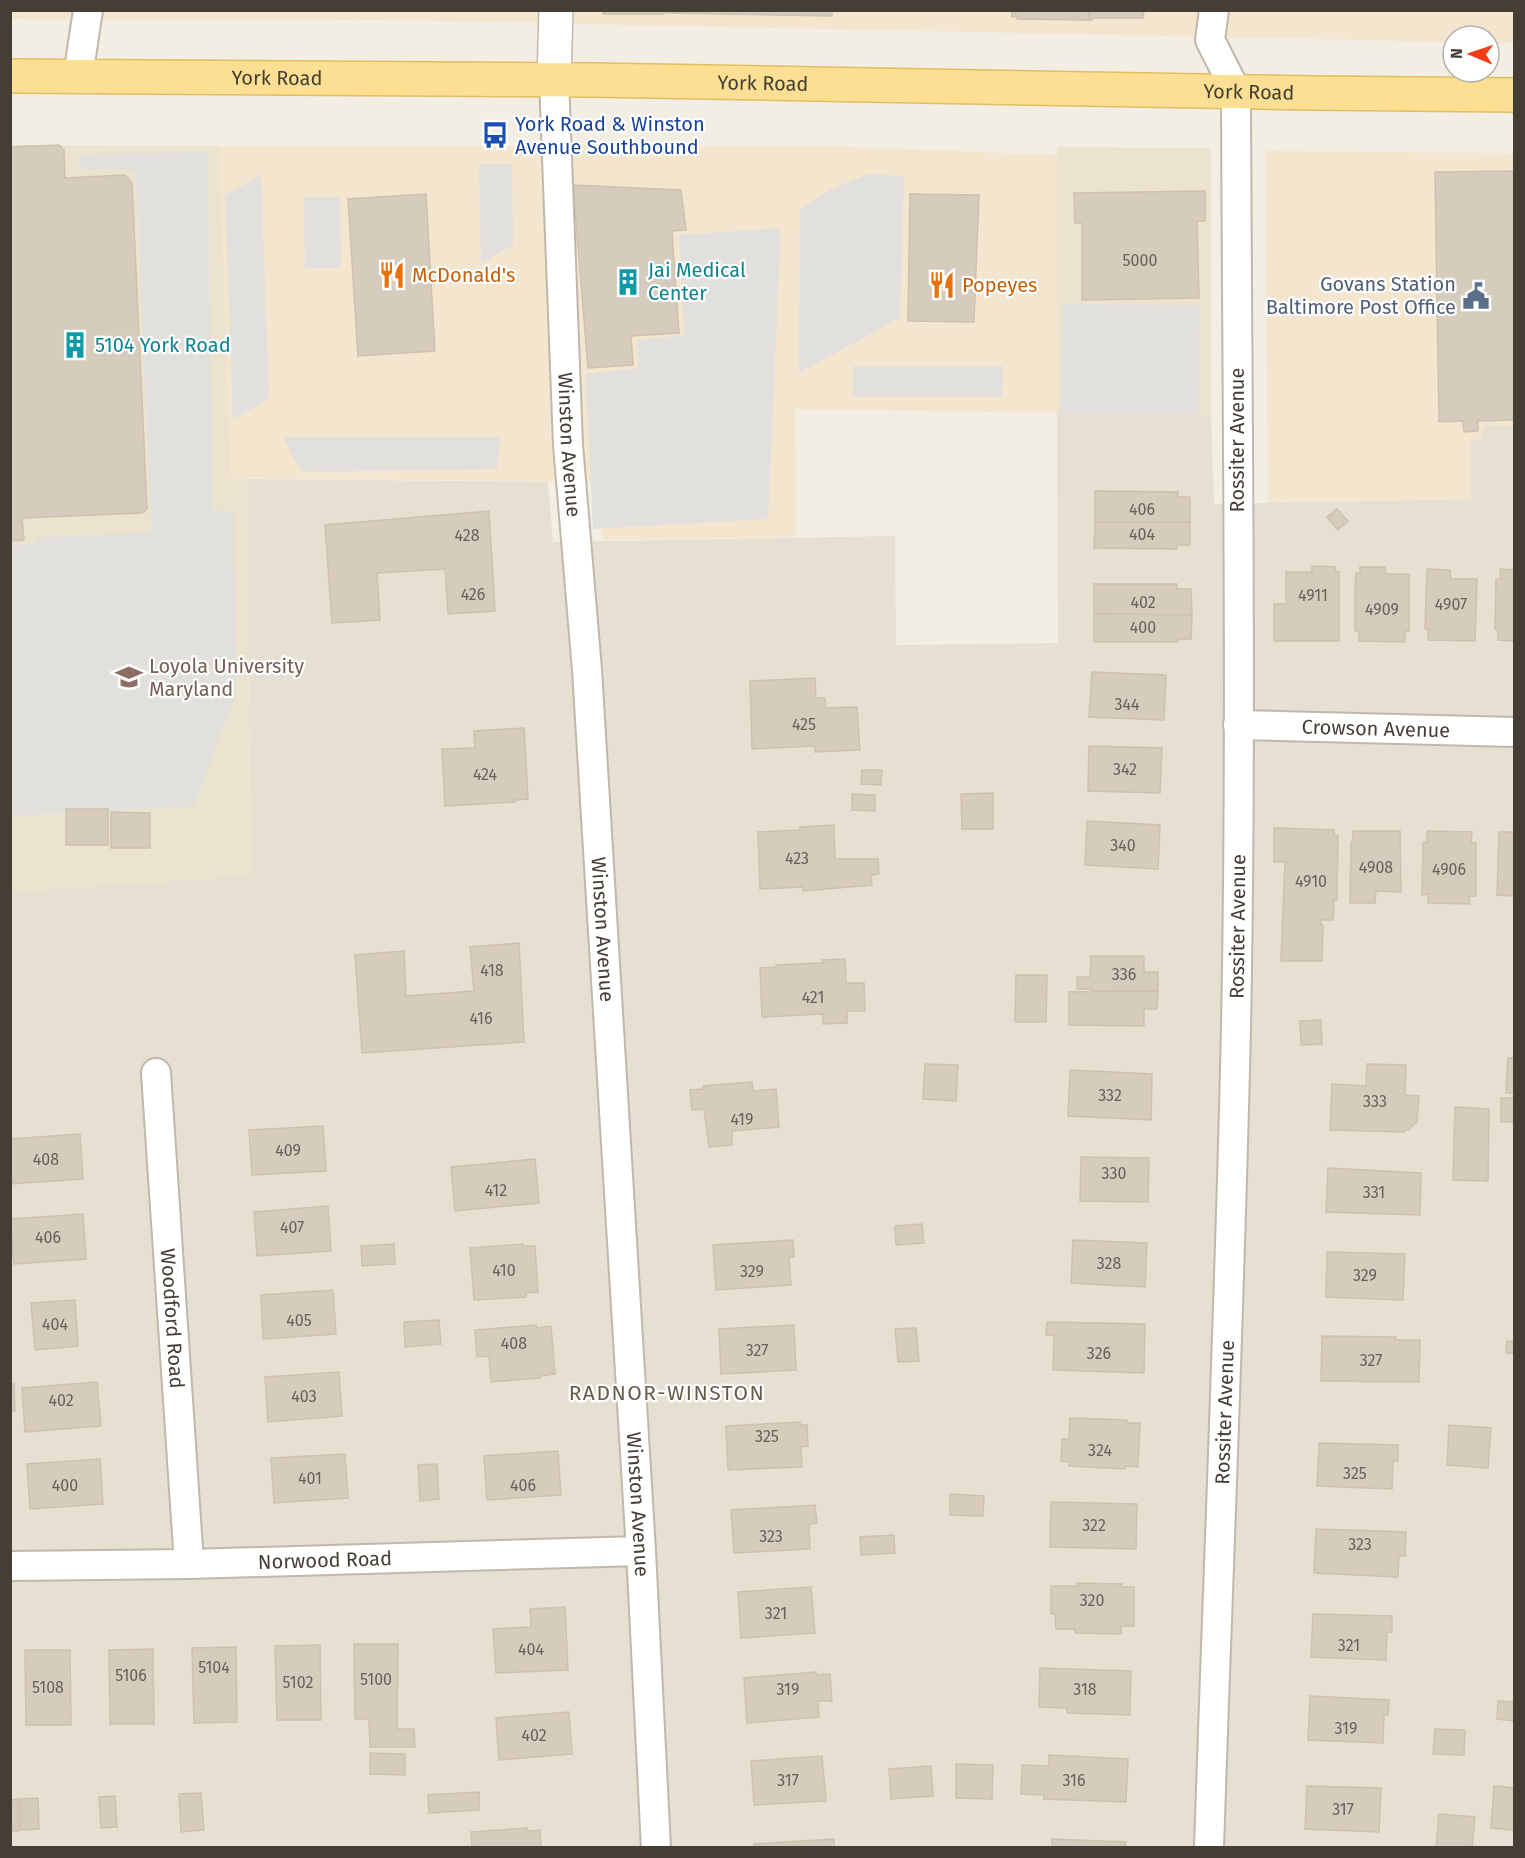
<svg xmlns="http://www.w3.org/2000/svg" width="1525" height="1858" viewBox="0 0 1525 1858" font-family="'Fira Sans',sans-serif">
<rect width="100%" height="100%" fill="#f2eee4"/>
<path fill="#e6e0d2" d="M1057,413L1211,416L1214,504L1471,499V440L1484,425L1514,426V1847L11,1848V892L251,875L246,479L548,482L553,542L895,536L896,645L1058,643Z"/>
<g fill="#f4e5cf">
<path d="M11,10H1514V43H1489V36H1453V42L384,20L11,19Z"/>
<path d="M219,146H831L1057,155V413L795,409L796,537L603,540L596,482L231,478Z"/>
<path d="M1265,151L1514,153V426L1484,425L1482,439L1471,440V499L1268,503Z"/>
</g>
<g fill="#ebe3ce">
<path d="M11,145L219,146L231,478L246,479L251,876L11,892Z"/>
<path d="M1057,147L1211,148V416L1057,413Z"/>
</g>
<g fill="#e2e0dc">
<path d="M208,152L212,510L234,511L236,694L194,806L11,816V545L35,544V538L151,532L136,175L130,169H79V154Z"/>
<path d="M479,164H512L513,245L481,263Z"/>
<path d="M871,173L904,177L900,318L799,373L800,209L830,190Z"/>
<path d="M261,174L269,398L233,420L225,196Z"/>
<path d="M304,197H340L341,268H305Z"/>
<path d="M781,228L768,519L593,529L585,374L638,368L637,340L684,335L679,235Z"/>
<path d="M1062,304L1200,305L1199,415L1061,414Z"/>
<path d="M853,366H1003L1002,397H853Z"/>
<path d="M283,437H500L497,469L301,472Z"/>
</g>
<g fill="#d6ccbd" stroke="#cec1ad" stroke-width="1.5">
<rect x="603" y="10" width="60" height="4"/>
<path d="M663,10H832V16L663,13Z"/>
<path d="M1012,10H1089V20L1017,19V16L1012,17Z"/>
<path d="M1089,10H1144L1143,18H1092V20H1089Z"/>
<path d="M59,145L64,150L65,178L125,175L132,183L147,509L142,513L22,518L24,540L10,541V147Z"/>
<path d="M1514,171V420L1478,421V431L1464,432L1463,421L1439,422L1435,172Z"/>
<path d="M573,185L681,190L686,230L672,231L679,333L631,336L633,365L588,368Z"/>
<path d="M1205,191V221H1197L1199,298L1082,300V223H1075L1074,193Z"/>
<path d="M426,194L435,351L358,356L348,199Z"/>
<path d="M910,194L979,195L974,322L908,321Z"/>
<path d="M1095,491L1178,492V497H1190V522H1095Z"/>
<path d="M1337,509L1348,521L1338,530L1327,517Z"/>
<path d="M489,511L495,611L448,614L445,569L377,573L380,620L332,623L325,525Z"/>
<path d="M1095,522H1190V545H1177V549L1094,548Z"/>
<path d="M1312,566L1335,567L1336,572H1339V641H1274V604H1286V572H1312Z"/>
<path d="M1360,567H1385L1386,574H1409V631H1405V642L1359,641V631H1355V588L1356,573H1360Z"/>
<path d="M1427,569L1450,570L1451,579H1477L1475,641L1428,640V629H1425Z"/>
<path d="M1500,569L1514,570V641L1498,640V630L1495,629L1496,579H1501Z"/>
<path d="M1094,584H1177V589H1191L1192,615L1094,614Z"/>
<path d="M1094,614L1192,615L1191,639H1178V642H1094Z"/>
<path d="M1092,672L1166,675L1164,720L1089,717Z"/>
<path d="M815,678L816,698H825L826,708L857,707L860,750L815,752V746L752,749L750,681Z"/>
<path d="M524,728L528,799L515,800V802L445,806L442,749L475,748L474,731Z"/>
<path d="M1089,746L1162,748L1160,793L1088,791Z"/>
<path d="M862,770H882L881,785L861,784Z"/>
<path d="M993,793V829H962L961,794Z"/>
<path d="M852,794L875,795V811L852,810Z"/>
<rect x="66" y="809" width="42" height="36"/>
<path d="M111,812L150,813V848H111Z"/>
<path d="M1087,821L1160,825L1158,869L1085,865Z"/>
<path d="M834,825L835,859H878L879,874L871,875L872,885L803,891V887L760,889L758,832L800,830V827Z"/>
<path d="M1274,828L1334,830V835H1338L1337,900H1334L1333,920H1321V925H1323L1322,961H1281L1285,862H1274Z"/>
<path d="M1353,831H1400L1401,892L1376,891L1375,903H1350L1351,842L1353,841Z"/>
<path d="M1427,831L1472,832L1471,843H1476V896H1469L1470,904L1428,903V894L1422,895L1423,842H1427Z"/>
<path d="M1499,832H1514V896L1497,895Z"/>
<path d="M519,943L524,1042L362,1053L355,955L404,951L406,996L474,991L470,947Z"/>
<path d="M1091,956H1144V972H1158V991H1091V989H1077V977H1090Z"/>
<path d="M845,959L846,983H864L865,1011H847V1023L823,1024V1014L762,1017L760,968L776,967V965L822,963V960Z"/>
<path d="M1016,975H1047L1046,1022H1015Z"/>
<path d="M1158,991L1157,1009H1144V1026L1069,1025V992Z"/>
<path d="M1321,1020L1322,1044L1301,1045L1300,1021Z"/>
<path d="M1508,1058H1514V1093H1506Z"/>
<path d="M925,1064L958,1065L956,1101L923,1099Z"/>
<path d="M1367,1064L1406,1065L1405,1095L1419,1096L1417,1122L1408,1130H1404V1132L1330,1130L1332,1084L1366,1086Z"/>
<path d="M1070,1070L1152,1074L1151,1120L1068,1116Z"/>
<path d="M752,1082L753,1091L776,1089L779,1127L732,1131V1145L709,1147L704,1109L692,1110L690,1090L703,1089V1086Z"/>
<rect x="1501" y="1098" width="13" height="24"/>
<path d="M1455,1107L1489,1109L1488,1181L1453,1180Z"/>
<path d="M323,1126L326,1171L252,1175L249,1130Z"/>
<path d="M80,1134L83,1179L10,1184V1139Z"/>
<path d="M1081,1157L1149,1158L1148,1202L1080,1201Z"/>
<path d="M535,1159L539,1203L455,1211L451,1167Z"/>
<path d="M1328,1168L1421,1173L1420,1215L1326,1212Z"/>
<path d="M328,1206L331,1251L257,1256L254,1212Z"/>
<path d="M83,1214L86,1259L14,1264L10,1219Z"/>
<path d="M922,1224L924,1243L896,1245L895,1226Z"/>
<path d="M793,1240L794,1257H789L791,1285L716,1290L713,1245Z"/>
<path d="M1073,1240L1147,1243L1145,1287L1071,1283Z"/>
<path d="M394,1244L395,1264L362,1266L361,1246Z"/>
<path d="M523,1244V1246H535L538,1292L526,1293V1297L474,1300L470,1248Z"/>
<path d="M1327,1252L1405,1254L1403,1300L1326,1297Z"/>
<path d="M333,1290L336,1334L263,1339L261,1295Z"/>
<path d="M75,1300L78,1346L35,1350L31,1303Z"/>
<path d="M439,1320L441,1344L405,1347L404,1322Z"/>
<path d="M1047,1322L1145,1324L1144,1373L1053,1370L1054,1335H1046Z"/>
<path d="M536,1325L537,1328L551,1326L555,1374L540,1376V1378L491,1382L489,1356L477,1357L475,1330Z"/>
<path d="M794,1325L796,1370L721,1374L719,1329Z"/>
<path d="M916,1328L919,1361L898,1362L895,1329Z"/>
<path d="M1322,1336L1396,1337L1395,1340H1420L1419,1382L1321,1381Z"/>
<path d="M1507,1341L1514,1342V1353H1506Z"/>
<path d="M339,1372L342,1416L268,1422L265,1377Z"/>
<path d="M97,1382L101,1426L25,1432L22,1388Z"/>
<path d="M10,1384H14L15,1411H10Z"/>
<path d="M1070,1418L1127,1420V1423H1140L1138,1467L1125,1466V1469L1069,1466V1462L1061,1461L1062,1439H1069Z"/>
<path d="M800,1422V1425H807L808,1446L801,1447L802,1467L728,1470L726,1426Z"/>
<path d="M1449,1425L1491,1428L1488,1468L1447,1465Z"/>
<path d="M1319,1443L1398,1445V1461H1393L1392,1489L1317,1486Z"/>
<path d="M558,1451L561,1495L487,1500L484,1456Z"/>
<path d="M345,1454L348,1498L274,1503L271,1458Z"/>
<path d="M100,1459L103,1504L30,1509L27,1464Z"/>
<path d="M437,1464L439,1499L420,1501L418,1465Z"/>
<path d="M950,1494L984,1496L983,1516L950,1515Z"/>
<path d="M1051,1502L1137,1504L1136,1549L1050,1547Z"/>
<path d="M815,1505L817,1523L809,1524L810,1549L734,1553L731,1510Z"/>
<path d="M1316,1529L1406,1532L1405,1556H1399L1398,1577L1314,1573Z"/>
<path d="M894,1535L895,1553L861,1555L860,1537Z"/>
<path d="M1077,1583L1122,1584V1587H1134V1626H1121V1634L1075,1633V1629H1056L1055,1614H1051V1586H1077Z"/>
<path d="M811,1587L815,1633L741,1638L738,1592Z"/>
<path d="M565,1607L568,1670L496,1673L493,1629L531,1627L530,1609Z"/>
<path d="M1313,1614L1392,1616V1632H1387L1386,1660L1311,1657Z"/>
<path d="M354,1644H398L397,1729H414L415,1747H370L369,1719H355Z"/>
<path d="M320,1645L321,1720H277L275,1646Z"/>
<path d="M236,1647L237,1722L194,1723L192,1648Z"/>
<path d="M153,1649L154,1724H110L109,1650Z"/>
<path d="M25,1650H70L71,1725H26Z"/>
<path d="M1040,1668L1131,1671L1130,1715L1067,1713V1708L1039,1707Z"/>
<path d="M816,1672V1675L830,1674L832,1701H818L819,1717L747,1723L744,1678Z"/>
<path d="M1310,1696L1389,1700L1388,1715H1384L1383,1743L1308,1740Z"/>
<path d="M1498,1701L1514,1702V1721L1497,1719Z"/>
<path d="M569,1712L572,1754L499,1760L496,1718Z"/>
<path d="M1435,1729L1465,1730L1464,1755L1433,1754Z"/>
<path d="M370,1753L405,1754V1775L370,1774Z"/>
<path d="M1049,1755L1128,1759L1126,1802L1044,1799V1795L1021,1794L1022,1765L1049,1766Z"/>
<path d="M822,1756L826,1801L754,1805L751,1761Z"/>
<path d="M956,1764L993,1765L992,1799L956,1798Z"/>
<path d="M931,1766L933,1796L891,1799L889,1769Z"/>
<path d="M1307,1786L1381,1788L1379,1832L1305,1829Z"/>
<path d="M1494,1786L1514,1788V1830L1491,1828Z"/>
<path d="M479,1792V1810L429,1813L428,1795Z"/>
<path d="M201,1793L204,1830L181,1832L179,1794Z"/>
<path d="M115,1796L117,1827L101,1828L99,1797Z"/>
<path d="M38,1798L39,1829L21,1830L20,1799Z"/>
<path d="M18,1799L19,1831H10V1800Z"/>
<path d="M1439,1814L1475,1817L1472,1848H1436Z"/>
<path d="M527,1828L528,1831L540,1830L541,1848H472L471,1832Z"/>
<path d="M834,1839V1848H754V1844Z"/>
<path d="M1052,1839L1126,1842L1125,1848H1052Z"/>
</g>
<g fill="none" stroke-linecap="round" stroke-linejoin="round">
<defs>
<g id="minor">
<path d="M78,76L88,10"/>
<path id="s1" d="M554,79L568,445L587,670L641,1551L656,1848"/>
<path id="s2" d="M1238,725L1514,732"/>
<path id="s3" d="M156,1073L189,1564"/>
<path id="s4" d="M10,1566L189,1564L641,1551"/>
<path id="s5" d="M1209,1848C1218,1574 1230,1300 1236,1027C1242,715 1237,403 1236,91L1210,40L1214,10"/>
</g>
<path id="tertiary" d="M554,79L556,10"/>
<g id="primary">
<path id="s6" d="M10,76L593,80L1313,93L1514,95"/>
</g>
</defs>
<use href="#minor" stroke="#c0b8aa" stroke-width="32"/>
<use href="#tertiary" stroke="#c0b8aa" stroke-width="36"/>
<use href="#primary" stroke="#e1bd63" stroke-width="36"/>
<use href="#minor" stroke="#fff" stroke-width="28"/>
<use href="#tertiary" stroke="#fff" stroke-width="33"/>
<use href="#primary" stroke="#fcdf92" stroke-width="33"/>
</g>
<defs>
<symbol id="bus-bare" viewBox="-9 -9 18 18"><path d="M-5-6H5V4H4V6H2V4H-2V6H-4V4H-5ZM-3.5-4V0h7V-4ZM-3.5 1.2v1.5H-2V1.2ZM2 1.2v1.5H3.5V1.2Z" fill="#1a4fb4" stroke="#fff" stroke-width="2.5" paint-order="stroke"/></symbol>
<symbol id="restaurant-bare" viewBox="-9 -9 18 18"><path d="M-5-6h1v4h1v-4h1v4h1v-4h1v5L-1.5 .5V6h-2V.5L-5-1ZM5-6V6H3V1.5H1.5Q1.5-4 5-6Z" fill="#e8710a" stroke="#fff" stroke-width="2.5" paint-order="stroke"/></symbol>
<symbol id="building-bare" viewBox="-9 -9 18 18"><path d="M-4-6H4V6H1V3H-1V6H-4ZM-2.5-4.3h1.7v1.8h-1.7ZM.8-4.3h1.7v1.8H.8ZM-2.5-1h1.7V.8h-1.7ZM.8-1h1.7V.8H.8Z" fill="#0f9aa8" stroke="#fff" stroke-width="2.5" paint-order="stroke"/></symbol>
<symbol id="civic-bare" viewBox="-9 -9 18 18"><path d="M-.6-6.5H3V-4.5H.6V-3L4-1V1h2V6H-6V1h2V-1L-.6-3ZM-1.2 2.5V6h2.4V2.5Z" fill="#5c6f8a" stroke="#fff" stroke-width="2.5" paint-order="stroke"/></symbol>
<symbol id="university-bare" viewBox="-9 -9 18 18"><path d="M0-5L7-2L0 1L-7-2ZM-4 1L0 2.5L4 1V4Q0 6-4 4Z" fill="#8d6e63" stroke="#fff" stroke-width="2.5" paint-order="stroke"/></symbol>
</defs>
<g fill-rule="evenodd">
<use href="#bus-bare" x="476" y="116" width="38" height="38"/>
<use href="#restaurant-bare" x="373" y="256" width="38" height="38"/>
<use href="#building-bare" x="609" y="263" width="38" height="38"/>
<use href="#restaurant-bare" x="923" y="266" width="38" height="38"/>
<use href="#civic-bare" x="1457" y="277" width="38" height="38"/>
<use href="#building-bare" x="56" y="326" width="38" height="38"/>
<use href="#university-bare" x="110" y="658" width="38" height="38"/>
</g>
<g text-anchor="middle" stroke-width="4.5" stroke-linejoin="round" paint-order="stroke">
<g font-size="16" fill="#686256">
<text x="1140" y="266">5000</text>
<text x="1142" y="515">406</text>
<text x="1142" y="540">404</text>
<text x="467" y="541">428</text>
<text x="473" y="600">426</text>
<text x="1313" y="601">4911</text>
<text x="1143" y="608">402</text>
<text x="1451" y="610">4907</text>
<text x="1382" y="615">4909</text>
<text x="1143" y="633">400</text>
<text x="1127" y="710">344</text>
<text x="804" y="730">425</text>
<text x="1125" y="775">342</text>
<text x="485" y="780">424</text>
<text x="1123" y="851">340</text>
<text x="797" y="864">423</text>
<text x="1376" y="873">4908</text>
<text x="1449" y="875">4906</text>
<text x="1311" y="887">4910</text>
<text x="492" y="976">418</text>
<text x="1124" y="980">336</text>
<text x="813" y="1003">421</text>
<text x="481" y="1024">416</text>
<text x="1110" y="1101">332</text>
<text x="1375" y="1107">333</text>
<text x="742" y="1125">419</text>
<text x="288" y="1156">409</text>
<text x="46" y="1165">408</text>
<text x="1114" y="1179">330</text>
<text x="496" y="1196">412</text>
<text x="1374" y="1198">331</text>
<text x="292" y="1233">407</text>
<text x="48" y="1243">406</text>
<text x="1109" y="1269">328</text>
<text x="504" y="1276">410</text>
<text x="752" y="1277">329</text>
<text x="1365" y="1281">329</text>
<text x="299" y="1326">405</text>
<text x="55" y="1330">404</text>
<text x="514" y="1349">408</text>
<text x="757" y="1356">327</text>
<text x="1099" y="1359">326</text>
<text x="1371" y="1366">327</text>
<text x="304" y="1402">403</text>
<text x="61" y="1406">402</text>
<text x="767" y="1442">325</text>
<text x="1100" y="1456">324</text>
<text x="1355" y="1479">325</text>
<text x="310" y="1484">401</text>
<text x="65" y="1491">400</text>
<text x="523" y="1491">406</text>
<text x="1094" y="1531">322</text>
<text x="771" y="1542">323</text>
<text x="1360" y="1550">323</text>
<text x="1092" y="1606">320</text>
<text x="776" y="1619">321</text>
<text x="1349" y="1651">321</text>
<text x="531" y="1655">404</text>
<text x="214" y="1673">5104</text>
<text x="131" y="1681">5106</text>
<text x="376" y="1685">5100</text>
<text x="298" y="1688">5102</text>
<text x="48" y="1693">5108</text>
<text x="788" y="1695">319</text>
<text x="1085" y="1695">318</text>
<text x="1346" y="1734">319</text>
<text x="534" y="1741">402</text>
<text x="788" y="1786">317</text>
<text x="1074" y="1786">316</text>
<text x="1343" y="1815">317</text>
</g>
<g font-size="20" fill="#443e34" stroke="#fff">
<text dy="7" stroke="none"><textPath href="#s6" startOffset="267">York Road</textPath></text>
<text dy="7" stroke="none"><textPath href="#s6" startOffset="753">York Road</textPath></text>
<text dy="7" stroke="none"><textPath href="#s6" startOffset="1239">York Road</textPath></text>
<text transform="translate(1237 440) rotate(-90)" y="7">Rossiter Avenue</text>
<text dy="7" stroke="none"><textPath href="#s1" startOffset="366">Winston Avenue</textPath></text>
<text dy="7" stroke="none"><textPath href="#s2" startOffset="138">Crowson Avenue</textPath></text>
<text dy="7" stroke="none"><textPath href="#s5" startOffset="922">Rossiter Avenue</textPath></text>
<text dy="7" stroke="none"><textPath href="#s1" startOffset="852">Winston Avenue</textPath></text>
<text dy="7" stroke="none"><textPath href="#s3" startOffset="246">Woodford Road</textPath></text>
<text dy="7" stroke="none"><textPath href="#s5" startOffset="436">Rossiter Avenue</textPath></text>
<text dy="7" stroke="none"><textPath href="#s1" startOffset="1428">Winston Avenue</textPath></text>
<text dy="7" stroke="none"><textPath href="#s4" startOffset="315">Norwood Road</textPath></text>
</g>
<g font-size="20" fill="#164399" stroke="#fff" text-anchor="start">
<text x="515" y="131">York Road &amp; Winston<tspan x="515" dy="23">Avenue Southbound</tspan></text>
</g>
<g font-size="20" fill="#0d838f" stroke="#fff" text-anchor="start">
<text x="648" y="277">Jai Medical<tspan x="648" dy="23">Center</tspan></text>
<text x="95" y="352">5104 York Road</text>
</g>
<g font-size="20" fill="#c56008" stroke="#fff" text-anchor="start">
<text x="412" y="282">McDonald's</text>
<text x="962" y="292">Popeyes</text>
</g>
<g font-size="20" fill="#4e5e75" stroke="#fff" text-anchor="end">
<text x="1456" y="291">Govans Station<tspan x="1456" dy="23">Baltimore Post Office</tspan></text>
</g>
<g font-size="20" fill="#785e54" stroke="#fff" text-anchor="start">
<text x="149" y="673">Loyola University<tspan x="149" dy="23">Maryland</tspan></text>
</g>
<g font-size="21" letter-spacing="1.5" fill="#665c4b" stroke="#fff">
<text x="667" y="1400">RADNOR-WINSTON</text>
</g>
</g>
<rect width="1525" height="1858" fill="none" stroke="#443e34" stroke-width="24"/>
<g transform="translate(1471 54) rotate(272)"><circle r="28" fill="#ffffff" stroke="#b4b2ae" stroke-width="1.5"/>
<path d="M0-4.5L10 22L0 15L-10 22Z" fill="#f73b16"/>
<text y="-9" font-size="16" font-weight="bold" text-anchor="middle" fill="#443e34">N</text>
</g>
</svg>
